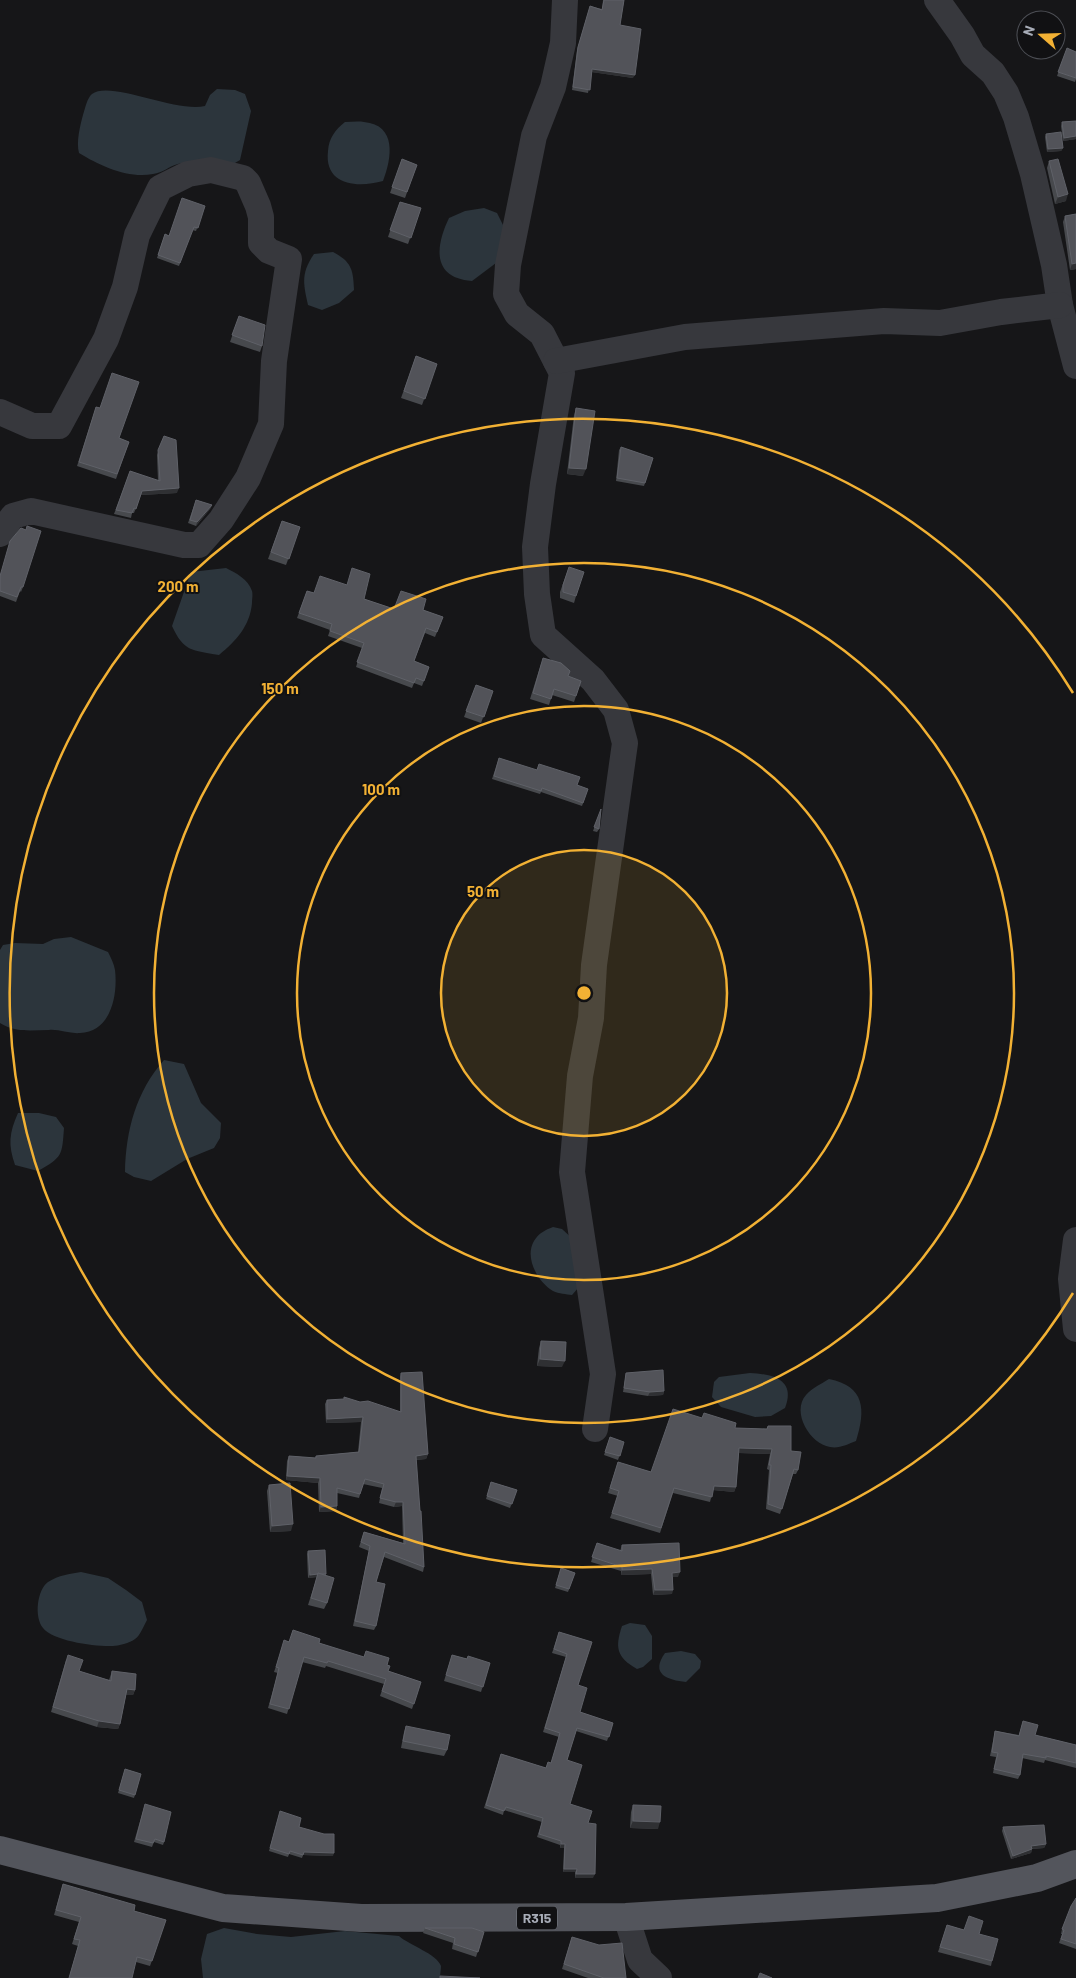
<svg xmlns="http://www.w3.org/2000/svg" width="1076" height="1978" viewBox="0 0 1076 1978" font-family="Barlow,sans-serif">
<rect width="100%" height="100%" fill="#161618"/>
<g fill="#2c353c">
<path d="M217,89L235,90L245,94L251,111L240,160L228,167C212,165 194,159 178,164C169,166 163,173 153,174C129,179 100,166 79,153C76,142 80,126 83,115C85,109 87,98 92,94C110,80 176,113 205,106L210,95Z"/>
<path d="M345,122C351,122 358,121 364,122C397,125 392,158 383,181C358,188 324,186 328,151C329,138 335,130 345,122Z"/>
<path d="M484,208L497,213L506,231L500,260L472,281C432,278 435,247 449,218L465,211Z"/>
<path d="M333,252C352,262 353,270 354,290L339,303L322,310L308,305C303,283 301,273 314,254Z"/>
<path d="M226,568C236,573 248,579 252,591C253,594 252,600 252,603C250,626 236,641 219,655C192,650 184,652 172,626L191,572Z"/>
<path d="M71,937L108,952C111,958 114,964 115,970C118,995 111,1032 80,1033C70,1034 59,1029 49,1030C32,1030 15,1033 0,1023V950L3,945L15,943L43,944L54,939Z"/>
<path d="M164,1060L184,1064L201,1103L221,1123L220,1138L214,1148L187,1159L151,1181L134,1177L125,1172C126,1130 136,1092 164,1060Z"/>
<path d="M18,1113H39L56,1117L64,1128C62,1155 63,1157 38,1171L15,1165C8,1145 9,1133 18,1113Z"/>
<path d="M553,1227L562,1229L575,1241L579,1287L572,1295C566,1294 559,1294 553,1291C538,1282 524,1258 534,1241C539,1233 545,1230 553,1227Z"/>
<path d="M750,1373C773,1374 796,1380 785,1408L771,1416L755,1417L721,1407L712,1397L714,1382L719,1377Z"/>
<path d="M829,1379C865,1386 866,1410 856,1441C848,1444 839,1449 830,1447C810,1444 791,1412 806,1395C812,1388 821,1384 829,1379Z"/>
<path d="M81,1572L108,1578L126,1590L142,1602L147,1620C144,1625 140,1636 135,1639C130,1643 118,1646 113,1646C96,1647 53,1641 43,1628C34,1617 37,1590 48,1582C59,1575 69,1574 81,1572Z"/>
<path d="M630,1623L645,1625L652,1636V1659L643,1667L637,1669C616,1657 615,1647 622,1626Z"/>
<path d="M681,1651L695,1654L701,1661L700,1668L686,1682C667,1680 650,1674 665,1653Z"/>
<path d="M224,1928L257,1934L291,1937L345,1931L399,1936C409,1945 437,1954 441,1966C441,1969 440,1975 440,1978H203L201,1959L207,1934Z"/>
</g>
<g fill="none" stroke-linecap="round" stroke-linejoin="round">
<g stroke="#37383d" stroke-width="26">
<path d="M565,0L563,43L553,87L534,136L508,265L506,294L517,314L542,334L562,373L543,484L535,547L537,594L543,635L593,680L616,710L625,743L594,965L591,1018L580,1076L572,1172L603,1374L595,1429"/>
<path d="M937,0L962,35L973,55L993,73L1006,93L1016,117L1033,174L1054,265L1060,305L1076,366"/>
<path d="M556,361L685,337L884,321L940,323L1001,312L1060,305"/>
<path d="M0,412L32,426H59L106,339L125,287L137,235L160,188L188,174L211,170L243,178L248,183L258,206L261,217V243L269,251L289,259L274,361L271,424L248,478L221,520L199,545H184L31,511L13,516L0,534"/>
<path d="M1076,1240L1071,1279L1076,1329"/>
<path d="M626,1917L640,1960L659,1978"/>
</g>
<path stroke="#53555c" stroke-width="28" d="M0,1850L223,1908L361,1918L626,1917L937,1898L1037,1878L1076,1864"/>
</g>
<g fill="#47494d">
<path d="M603,0H624L620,25L633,78L592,72L588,93L572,90L577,50L590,6L602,9Z"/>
<path d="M1067,48L1076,52V79L1075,82L1057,76Z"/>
<path d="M1076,121V139L1063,141L1061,126L1062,122Z"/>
<path d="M1046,134L1063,148L1061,151L1047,152L1045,137Z"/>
<path d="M402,159L417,165L405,198L390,193Z"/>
<path d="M1049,161L1066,201L1055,204L1047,168Z"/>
<path d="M400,202L421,208L408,244L388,237Z"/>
<path d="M205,206L196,231L192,230L179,266L157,258L165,234L169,236Z"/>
<path d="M1076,214V269L1070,270L1063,222L1065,216Z"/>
<path d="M239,316L262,346L260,352L230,342Z"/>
<path d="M416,356L437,364L422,405L401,398Z"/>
<path d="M96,407L119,438L129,442L116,479L77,466Z"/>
<path d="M576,408L583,476L567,474L574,415Z"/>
<path d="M164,436L177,493L141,495L134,513H132L131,518L114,514L130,471L158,481L157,455Z"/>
<path d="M621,447L653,458L644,486L616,481L619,450Z"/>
<path d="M196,500L212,505L210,509L196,526L188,523Z"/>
<path d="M282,521L300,527L286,565L268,559Z"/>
<path d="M569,567L576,596L574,603L560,598V592Z"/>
<path d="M0,575L23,587L21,592L20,591L16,602L0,596Z"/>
<path d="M307,591L314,593L364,599L394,609L423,610L443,617L435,637L425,633L414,661L429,667L422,686L414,683L412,688L356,667L362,648L328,636L330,630L297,618Z"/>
<path d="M541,664L568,676L576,696L574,702L552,695L549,705L530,699Z"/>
<path d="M476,685L493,691L481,723L464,717Z"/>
<path d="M499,758L588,789L582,806L541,792L540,794L492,779Z"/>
<path d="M601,809L599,829L597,832L593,831Z"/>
<path d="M541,1341L562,1367L537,1366L539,1348Z"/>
<path d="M401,1373L428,1454L426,1459L416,1460L424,1567L423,1572L384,1557L376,1582V1626L374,1630L353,1626L369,1551L359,1547L364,1532L403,1543L402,1506L394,1507L379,1503L382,1488L363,1484L359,1498L337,1493V1506L336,1511L319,1512L318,1483L286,1480L287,1461L289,1456L315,1458L316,1456L358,1452L361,1422L326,1423L325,1404L327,1400L360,1402L400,1412V1377Z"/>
<path d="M626,1373L664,1391L663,1395L648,1396L623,1392Z"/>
<path d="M702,1418L735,1428L767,1429L768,1426L791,1451L798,1470L796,1474H793L780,1514L766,1509L769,1470L767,1469L770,1454L739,1453L736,1487L734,1492L713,1490L710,1502L673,1493L660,1533L610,1518L618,1496L608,1493L618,1462L651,1472Z"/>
<path d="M610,1437L624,1442L618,1460L604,1455Z"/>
<path d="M491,1482L517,1490L510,1508L486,1499Z"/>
<path d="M269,1485L291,1531L270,1532L267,1491Z"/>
<path d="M597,1543L620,1551L622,1545L678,1577H673L672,1594L653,1595L651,1574L621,1575V1571L591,1562Z"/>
<path d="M308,1551L326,1574V1575L327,1603L324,1609L308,1605L317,1577L308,1578L307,1554Z"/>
<path d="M561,1568L575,1573L568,1592L555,1588Z"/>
<path d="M559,1632L592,1642L578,1685L580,1712L613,1723L607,1741L576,1731L567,1760L570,1804L588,1823L593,1878H575V1872H563L564,1848H560V1845L537,1837L542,1822L504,1810L503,1815L484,1808L501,1754L546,1768L551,1763L559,1737L543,1732L566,1657L552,1653Z"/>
<path d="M289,1641L319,1643L387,1665L388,1671L421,1682L412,1709L380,1696L384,1684L326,1666L325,1668L302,1662L287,1714L268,1708L278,1673L274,1672L283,1645Z"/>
<path d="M452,1655L467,1659L490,1663L481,1692L444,1681Z"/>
<path d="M66,1660L79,1671L109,1680L112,1671L135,1690L133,1695H126L120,1724L118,1729L97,1727L51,1712Z"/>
<path d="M1023,1721L1035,1735L1076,1745V1768L1045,1760L1044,1763L1022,1758L1020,1775L1018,1779L993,1773L996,1757L990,1756L995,1731L1019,1735Z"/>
<path d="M406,1726L447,1750L444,1756L401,1748L404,1732Z"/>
<path d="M125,1769L141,1774L134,1798L118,1793Z"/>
<path d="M145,1804L164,1842L163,1845L154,1842L152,1847L134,1842Z"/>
<path d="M633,1805L658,1829L630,1828L631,1812Z"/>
<path d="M280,1811L299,1827L333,1856L303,1855L302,1858L289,1854L288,1857L269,1851Z"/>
<path d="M1003,1827L1046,1844L1044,1848L1032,1849L1031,1853L1011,1859L1002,1831Z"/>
<path d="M63,1884L134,1911L166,1920L150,1966L136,1962L69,1978L78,1946L72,1944L79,1922L54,1915Z"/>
<path d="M1076,1898V1949L1059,1943L1062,1934H1061L1062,1929Z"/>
<path d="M947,1925L964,1930L979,1934L992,1961L991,1966L938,1952Z"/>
<path d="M425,1928L484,1932L476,1957L452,1949L453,1943L423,1933Z"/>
<path d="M572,1937L626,1978H588L562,1969Z"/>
</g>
<g fill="#2f3033">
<path d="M592,69L635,75L633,78L591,72Z"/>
<path d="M1076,136V139L1063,141L1064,138Z"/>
<path d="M1063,148L1061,151L1047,152L1048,149Z"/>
<path d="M1068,194L1066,201L1055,204L1058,197Z"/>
<path d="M1076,263V269L1070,270L1072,264Z"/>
<path d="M569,468L586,469L583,476L567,474Z"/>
<path d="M179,488L177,493L141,495L142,491Z"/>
<path d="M212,505L210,509L196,526L197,522Z"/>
<path d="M540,1359L565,1361L562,1367L537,1366Z"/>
<path d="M664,1391L663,1395L648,1396L650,1392Z"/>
<path d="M363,1417L361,1422L326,1423L327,1419Z"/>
<path d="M739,1448L772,1449L770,1454L738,1453Z"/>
<path d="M428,1454L426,1459L414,1460L416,1456Z"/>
<path d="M287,1476L320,1478L318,1483L286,1480Z"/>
<path d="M714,1486L736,1487L734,1492L713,1490Z"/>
<path d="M396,1502H403L402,1506L394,1507Z"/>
<path d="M337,1506L336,1511L319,1512L321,1507Z"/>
<path d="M293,1524L291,1531L270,1532L272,1526Z"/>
<path d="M652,1569L651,1574L621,1575L622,1570Z"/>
<path d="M680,1572L678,1577H671L672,1573Z"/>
<path d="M318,1574L317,1577L308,1578L310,1575Z"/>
<path d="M655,1590H673L672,1594L653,1595Z"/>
<path d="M127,1689L135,1690L133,1695H125Z"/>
<path d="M99,1721L120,1724L118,1729L97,1727Z"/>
<path d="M633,1821L660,1822L658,1829L630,1828Z"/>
<path d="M561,1844H565L564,1848H560Z"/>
<path d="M1046,1844L1044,1848L1030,1849L1031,1846Z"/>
<path d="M1032,1849L1031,1853L1011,1859L1013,1856Z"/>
<path d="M304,1852L334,1853L333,1856L303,1855Z"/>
<path d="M564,1869H577L575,1872H563Z"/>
<path d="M576,1874H595L593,1878H575Z"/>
</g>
<g fill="#525359" stroke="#5f6168">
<path d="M604,0H624L620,25L641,29L635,75L592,69L590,90L573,87L578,47L590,6L602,10Z"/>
<path d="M1067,48L1076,52V78L1058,72Z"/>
<path d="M1076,121V136L1064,138L1062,122Z"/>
<path d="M1061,132L1063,148L1048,149L1046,134Z"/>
<path d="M402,159L417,165L407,192L392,187Z"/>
<path d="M1058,159L1068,194L1058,197L1049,161Z"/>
<path d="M182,198L205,206L198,228L194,227L180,263L158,255L165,234L169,236Z"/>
<path d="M400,202L421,208L411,238L390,230Z"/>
<path d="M1076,214V263L1072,264L1065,216Z"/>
<path d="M239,316L265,325L262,346L232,335Z"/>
<path d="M416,356L437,364L425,399L404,391Z"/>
<path d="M112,373L139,382L119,438L129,442L117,474L79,462L96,407L100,408Z"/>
<path d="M576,408L595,411L586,469L569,468Z"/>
<path d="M164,436L176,440L179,488L142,491L136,509L134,508L132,513L116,510L130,471L160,481L158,450Z"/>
<path d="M621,447L653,458L645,483L617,478Z"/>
<path d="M196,500L212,505L197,522L190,520Z"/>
<path d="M282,521L300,527L289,559L271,552Z"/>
<path d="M27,526L41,531L23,587H21L17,597L0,591V576L10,541L21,528L26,530Z"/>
<path d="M569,567L584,572L576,596L563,592V585Z"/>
<path d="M352,568L370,574L364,599L394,609L401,591L426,599L423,610L443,617L437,632L426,628L414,661L429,667L424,681L416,678L414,683L357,662L364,643L330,631L332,624L299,613L307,591L314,593L320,576L347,585Z"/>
<path d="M543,658L561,663L570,671L568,676L581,681L576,696L554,689L551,699L533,693Z"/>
<path d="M476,685L493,691L484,717L466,711Z"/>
<path d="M499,758L537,770L539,764L580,777L577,785L588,789L583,803L542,788L541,791L494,776Z"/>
<path d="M601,809L599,829L594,827Z"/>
<path d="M541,1341L566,1342L565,1361L540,1359Z"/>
<path d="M663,1370L664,1391L650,1392L624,1388L626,1373Z"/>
<path d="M422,1372L428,1454L416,1456L420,1511H421L424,1567L385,1552L376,1582L385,1584L376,1626L355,1621L370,1546L361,1542L364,1532L405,1544L403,1502H396L380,1498L384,1484L365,1479L360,1494L337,1488V1506L321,1507L320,1478L287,1476L289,1456L316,1458V1456L359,1452L363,1417L327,1419V1400L344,1399V1397L360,1402L368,1401L401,1412V1373Z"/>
<path d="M673,1409L702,1418L704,1413L736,1423L735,1428L767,1429L768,1426H791V1451L801,1452L798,1470L794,1469L782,1509L768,1504L771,1465H769L772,1449L739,1448L736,1487L714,1486L712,1497L674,1488L661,1528L612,1513L619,1491L610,1488L618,1462L651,1472Z"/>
<path d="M610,1437L624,1442L620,1456L605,1452Z"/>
<path d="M491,1482L517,1490L512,1504L487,1496Z"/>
<path d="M290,1483L293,1524L272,1526L269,1485Z"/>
<path d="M597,1543L622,1551V1545L679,1543L680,1572L672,1573L673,1590H655L652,1569L622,1570V1567L592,1557Z"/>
<path d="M325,1550L326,1574H321L318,1573V1574L310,1575L308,1551Z"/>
<path d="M561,1568L575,1573L569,1589L556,1585Z"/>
<path d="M318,1573L334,1578L327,1603L311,1598Z"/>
<path d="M293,1630L320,1639L319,1643L364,1657L366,1651L389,1658L387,1665L390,1666L388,1671L421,1682L414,1704L382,1691L386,1679L328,1661L327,1663L304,1657L289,1709L270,1704L279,1668L276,1667L284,1640L289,1642Z"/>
<path d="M559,1632L592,1642L578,1685L587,1688L580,1712L613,1723L609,1737L577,1728L567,1760L582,1765L570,1804L592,1811L588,1823L596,1824L595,1874H576L577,1869H564L565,1844H561V1841L539,1834L543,1818L506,1807L504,1811L486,1805L501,1754L546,1768L548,1762L551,1763L560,1733L545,1728L567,1654L554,1649Z"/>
<path d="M68,1655L83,1660L79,1671L111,1681L112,1671L136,1674L135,1690L127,1689L120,1724L99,1721L53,1707Z"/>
<path d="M452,1655L467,1659L468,1656L490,1663L483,1687L446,1675Z"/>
<path d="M1023,1721L1038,1725L1035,1735L1076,1745V1763L1046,1756V1758L1023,1754L1020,1775L994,1769L998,1753L992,1752L995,1731L1019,1736Z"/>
<path d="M406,1726L450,1735L447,1750L403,1741Z"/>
<path d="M125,1769L141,1774L135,1795L119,1790Z"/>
<path d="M145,1804L171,1812L164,1842L155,1839L153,1843L136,1839Z"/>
<path d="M633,1805L661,1806L660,1822L633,1821Z"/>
<path d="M280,1811L301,1818L299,1827L324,1834H334V1853L304,1852L303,1855L290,1851L289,1854L270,1848Z"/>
<path d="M1044,1825L1046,1844L1031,1846L1032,1849L1013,1856L1003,1827Z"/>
<path d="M63,1884L135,1905L134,1911L166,1920L152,1961L137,1957L132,1978H69L80,1940L74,1939L81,1917L56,1910Z"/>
<path d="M1076,1898V1944L1061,1939L1064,1930L1062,1929L1071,1906Z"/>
<path d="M969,1916L983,1921L979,1934L998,1939L992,1961L940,1947L947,1925L964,1930Z"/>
<path d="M425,1928H472L484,1932L478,1952L454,1944L455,1938Z"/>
<path d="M572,1937L599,1945L622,1943L626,1978H604L564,1964Z"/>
<path d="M760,1973L772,1978H758Z"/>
<path d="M440,1976L480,1978H440Z"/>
</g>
<circle cx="584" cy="993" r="143" fill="#f2b134" fill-opacity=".12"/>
<g fill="none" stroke="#f2b134" stroke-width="2.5">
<circle cx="584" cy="993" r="143"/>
<circle cx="584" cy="993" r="287"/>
<circle cx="584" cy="993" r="430"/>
<path d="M1073 1293A574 574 0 1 1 1073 693"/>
</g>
<g text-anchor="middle" stroke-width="4" stroke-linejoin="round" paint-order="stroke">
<rect fill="#111113" stroke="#7b7e86" stroke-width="1" x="517" y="1906.5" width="40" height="23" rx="4"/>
<g font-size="14" font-weight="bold" fill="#a8adb8">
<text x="537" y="1923">R315</text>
</g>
</g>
<circle cx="584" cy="993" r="8" fill="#f2b134" stroke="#111113" stroke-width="2.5"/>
<g font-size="15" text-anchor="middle" font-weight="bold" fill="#f2b134" stroke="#111113" stroke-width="4" stroke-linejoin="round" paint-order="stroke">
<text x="178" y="592">200 m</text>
<text x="280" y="694">150 m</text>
<text x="381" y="795">100 m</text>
<text x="483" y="897">50 m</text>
</g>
<g transform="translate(1041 35) rotate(290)"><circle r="24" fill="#111113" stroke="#4d4f55"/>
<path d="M0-4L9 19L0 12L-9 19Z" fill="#f2b134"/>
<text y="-8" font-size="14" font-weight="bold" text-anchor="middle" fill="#a8adb8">N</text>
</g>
</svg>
